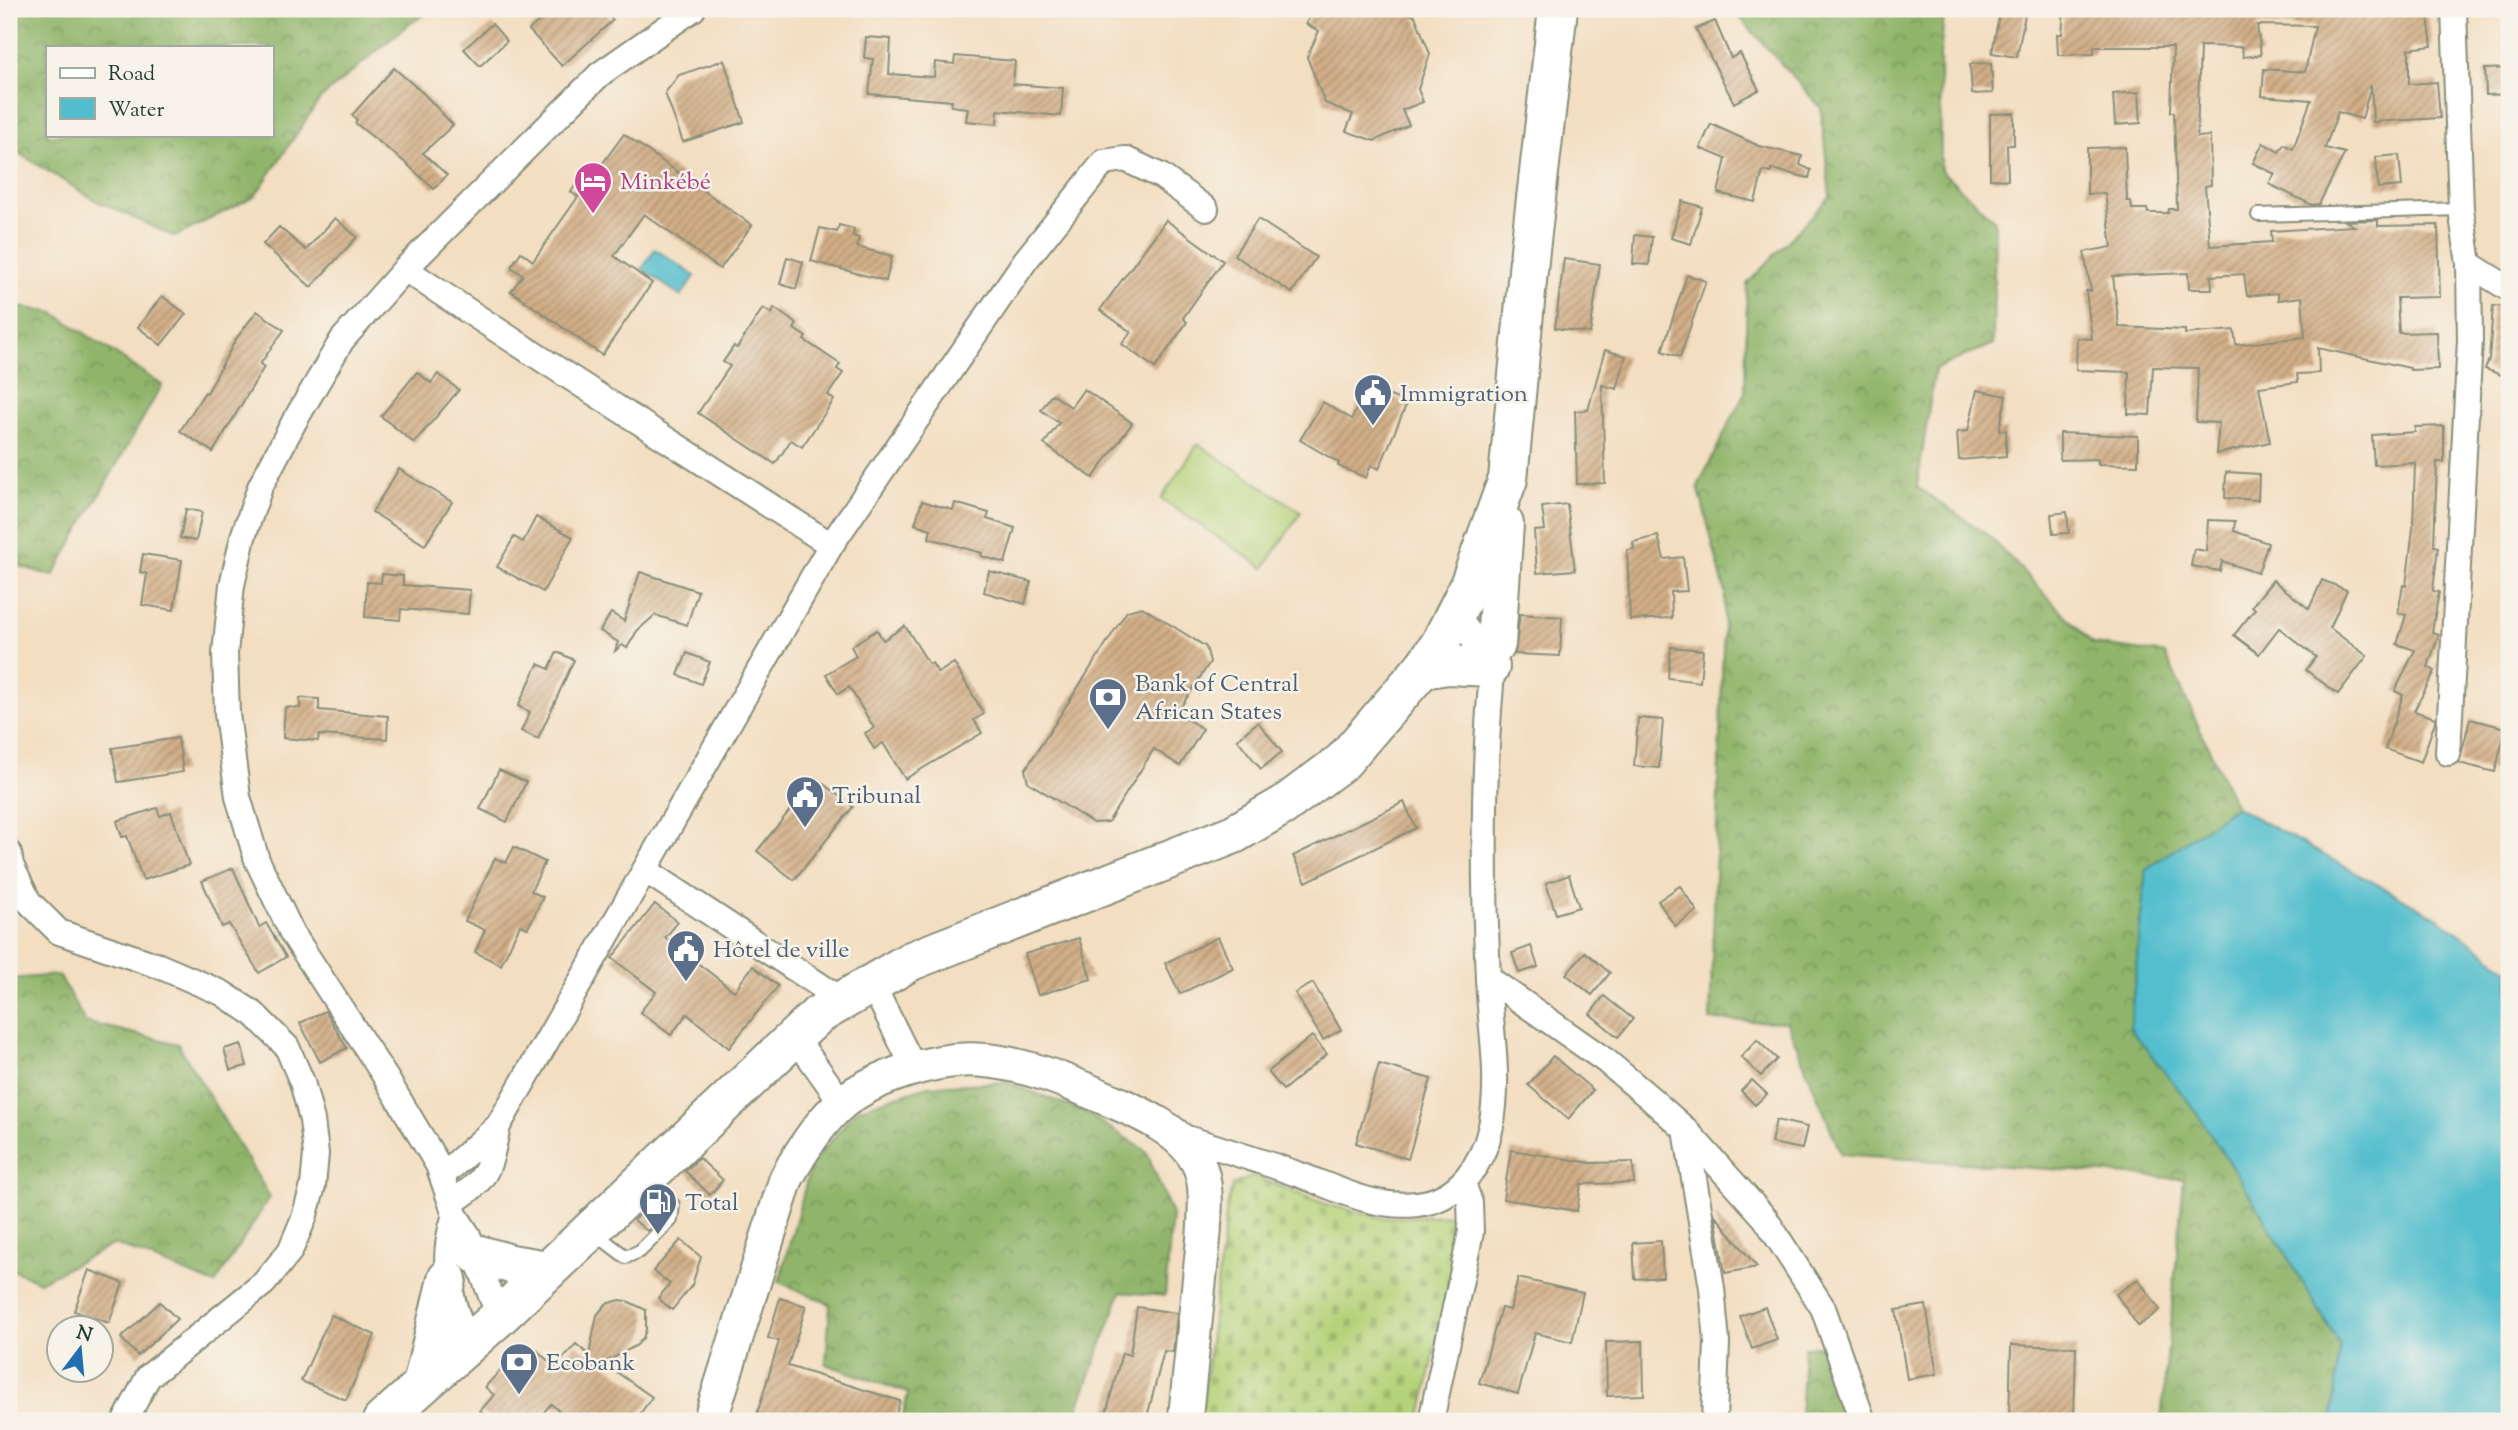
<svg xmlns="http://www.w3.org/2000/svg" width="2518" height="1430" viewBox="0 0 2518 1430" font-family="'Sorts Mill Goudy',serif">
<defs>
<pattern id="forest-crowns" width="20" height="18" patternUnits="userSpaceOnUse" patternTransform="scale(1.75)"><rect width="20" height="18" fill="#90b56a"/><path d="M2 6a3 3 0 1 1 6 0M12 15a3 3 0 1 1 6 0" fill="none" stroke="#759458"/></pattern>
<pattern id="cemetery-stones" width="16" height="16" patternUnits="userSpaceOnUse" patternTransform="scale(1.75)"><rect width="16" height="16" fill="#b5d37a"/><path d="M2 7V4a2 2 0 0 1 4 0v3zM10 15v-3a2 2 0 0 1 4 0v3z" fill="#9bb66a"/></pattern>
<pattern id="building-hatch" width="6" height="6" patternUnits="userSpaceOnUse" patternTransform="scale(1.75)"><rect width="6" height="6" fill="#d2ae87"/><path d="M-1 1l2-2M0 6l6-6M5 7l2-2" fill="none" stroke="#aa8f6f"/></pattern>
</defs>
<rect width="100%" height="100%" fill="#f7f3e8"/>
<filter id="ink" filterUnits="userSpaceOnUse"><feTurbulence type="fractalNoise" baseFrequency=".0143" numOctaves="2"/><feDisplacementMap in="SourceGraphic" scale="14" xChannelSelector="R" yChannelSelector="G"/><feConvolveMatrix kernelMatrix="1 2 1 2 8 2 1 2 1" color-interpolation-filters="sRGB"/></filter>
<filter id="wash" filterUnits="userSpaceOnUse"><feTurbulence type="fractalNoise" baseFrequency=".00686" numOctaves="4" result="noise"/><feDisplacementMap in="SourceGraphic" scale="28" xChannelSelector="R" yChannelSelector="G"/><feGaussianBlur stdDeviation="1.57" result="paint"/><feColorMatrix in="noise" values="0 0 0 0 0 0 0 0 0 0 0 0 0 0 0 0 0 1.4 0 .05"/><feComposite in="paint" operator="in"/></filter>
<g filter="url(#wash)">
<rect width="100%" height="100%" fill="#f3dec1"/>
<g fill="url(#forest-crowns)" stroke="#58794f" stroke-width="2" fill-rule="evenodd">
<path d="M9,9H433L405,27L320,99L255,196L175,237L95,200L9,147V73L14,47L9,43ZM47,47H271V135H47Z"/>
<path d="M1732,9H1945L1940,55L1941,170L1995,221L1993,344L1935,369L1917,487L1988,535L2093,644L2165,654L2236,807L2146,869L2130,1028L2195,1110L2260,1211L2340,1345L2334,1421H2161L2184,1179L1841,1154L1787,1022L1710,1020L1725,592L1698,486L1745,392L1747,284L1830,197L1821,108Z"/>
<path d="M9,305L54,313L162,385L53,576L9,563Z"/>
<path d="M59,975L85,1022L178,1044L270,1197L215,1284L115,1244L39,1282L9,1268V979Z"/>
<path d="M1006,1082L1083,1111L1146,1151L1172,1215L1165,1296L1121,1292L1073,1421H902L908,1393L826,1364L830,1304L779,1282L811,1165L857,1109L928,1086Z"/>
<path d="M1824,1346L1849,1421H1800L1804,1347Z"/>
</g>
<path fill="url(#cemetery-stones)" stroke="#6a8857" stroke-width="2" d="M1253,1176L1328,1205L1384,1218L1452,1215L1457,1247L1420,1421H1200L1227,1207L1233,1185Z"/>
<path fill="#b5d37a" stroke="#6a8857" stroke-width="2" d="M1198,444L1301,512L1264,568L1161,499Z"/>
<g fill="#52becd" stroke="#387e80" stroke-width="2">
<path d="M655,249L695,276L681,296L642,269Z"/>
<path d="M2236,807L2437,917L2509,970V1421H2332L2340,1345L2260,1211L2195,1110L2130,1028L2146,869Z"/>
</g>
<g id="blocks">
<g fill="url(#building-hatch)" fill-rule="evenodd">
<path d="M552,9H602L613,20L562,66L529,30Z"/>
<path d="M1313,9H1396L1415,16L1430,54L1418,89L1423,102L1402,110L1409,125L1374,141L1346,131L1353,114L1325,103L1307,57L1319,31L1306,24Z"/>
<path d="M2000,9H2026L2017,57L1992,53Z"/>
<path d="M2064,9H2427L2432,46L2409,49V84L2437,82L2440,118L2373,122L2371,85L2362,119L2338,112L2325,148L2345,153L2319,204L2312,205L2269,184L2275,174L2253,163L2263,143L2279,152L2284,144L2293,149L2311,100L2262,96L2264,69L2305,72L2315,26L2257,25L2261,55L2243,57L2242,47L2200,46L2197,137L2210,136L2211,185L2205,186L2210,246L2272,242L2271,231L2354,226L2345,221L2378,220V226L2438,225L2440,297L2397,298L2399,333L2437,332L2438,369L2410,370V368L2318,348L2319,373L2297,374L2298,382L2259,387L2270,442L2216,454L2219,423L2196,422L2198,368L2153,367L2150,415L2128,414L2129,372L2076,370L2077,338L2092,339L2086,291H2091L2084,252L2112,247L2105,193L2087,194V148L2125,147L2127,201H2131L2132,209H2147L2148,213H2168L2169,209H2177L2174,112H2171L2173,47H2094V54L2058,55L2057,34H2062ZM2188,273L2189,289H2212L2211,276L2244,274L2247,296L2278,293V300L2302,297L2305,337L2236,345L2234,330L2185,334V330L2119,327L2113,276Z"/>
<path d="M1715,21L1731,58L1740,53L1759,90L1734,103L1696,29Z"/>
<path d="M492,24L507,41L480,66L464,49Z"/>
<path d="M866,37L891,39L889,74L934,77L935,62L954,64L955,56L1015,61L1013,84L1063,88L1061,116L998,110L997,124L966,121L968,108L951,106L952,101L869,94L873,59L864,58Z"/>
<path d="M724,60L744,122L683,142L665,93L679,75Z"/>
<path d="M1991,63L1993,93L1972,94L1970,64Z"/>
<path d="M394,68L424,94L453,125L423,153L447,175L434,189L407,164L355,123L357,120L352,115Z"/>
<path d="M2509,68V94L2486,95L2485,69Z"/>
<path d="M2139,92L2141,123L2115,125L2113,94Z"/>
<path d="M2014,113V145H2007L2008,180L1990,179V114Z"/>
<path d="M1711,124L1759,146L1802,156L1800,165L1811,170L1809,178L1771,169V173L1763,171L1755,202L1718,193L1726,159L1700,148Z"/>
<path d="M624,134L752,225L720,269L644,214L614,256L652,283L602,355L511,291L523,275L511,267L521,252L533,261L578,197L571,192L581,177L589,182Z"/>
<path d="M2399,155L2402,186L2378,188L2376,157Z"/>
<path d="M1682,201L1702,207L1691,244L1671,238Z"/>
<path d="M335,218L357,237L311,287L263,244L279,227L306,250Z"/>
<path d="M1258,219L1316,257L1292,293L1234,255Z"/>
<path d="M1166,220L1223,261L1183,318L1187,322L1155,368L1122,344L1131,332L1100,310Z"/>
<path d="M839,225L854,229L853,236L859,238L857,247L892,256L886,281L811,261L820,228L837,232Z"/>
<path d="M1635,235L1652,237L1649,265L1633,264Z"/>
<path d="M787,257L803,262L796,289L780,284Z"/>
<path d="M1564,259L1600,264L1590,333L1555,328Z"/>
<path d="M1687,275L1706,281L1680,357L1662,351Z"/>
<path d="M162,296L186,314L161,345L138,327Z"/>
<path d="M2493,306L2509,307V378L2485,369L2489,359Z"/>
<path d="M763,308L772,314L774,308L797,324L794,329L806,337L804,340L840,364L837,369L843,373L828,395L834,400L802,447L791,440L775,464L698,413L730,366L723,362L734,346L737,348Z"/>
<path d="M257,311L284,330L260,364L264,367L213,452L180,431L205,392L207,393L236,339Z"/>
<path d="M1605,350L1626,356L1617,389L1602,385L1605,483L1577,484L1575,411L1588,410Z"/>
<path d="M417,372L431,383L438,374L459,390L414,443L381,416Z"/>
<path d="M1366,386L1407,403L1379,469L1371,465L1366,478L1338,466L1339,463L1300,440L1323,402L1352,419Z"/>
<path d="M1084,389L1132,423L1093,478L1044,444L1059,423L1041,410L1052,394L1071,407Z"/>
<path d="M1977,390L2006,396L1999,431L2006,430V456L1959,460L1957,432L1968,431Z"/>
<path d="M2444,426V462H2437L2434,546L2438,547L2433,591L2439,592L2432,632L2439,634L2428,667L2435,671L2414,711L2435,718V722L2421,762L2385,749L2403,695L2395,691L2415,650L2397,644L2406,615L2398,613L2403,585L2406,586L2413,528L2415,463L2374,465L2372,435L2415,432V427Z"/>
<path d="M2060,433L2138,436V465L2098,464V459L2060,460Z"/>
<path d="M399,469L452,502L425,545L372,512Z"/>
<path d="M2226,472L2259,474L2258,500L2225,498Z"/>
<path d="M922,501L953,510L955,503L989,513L987,519L1015,528L1005,563L981,556L982,553L929,538L931,529L915,524Z"/>
<path d="M1567,504L1575,570L1537,573L1534,531L1545,530L1542,507Z"/>
<path d="M186,509L202,512L196,541L180,538Z"/>
<path d="M2067,512L2069,533L2053,534L2051,514Z"/>
<path d="M536,517L573,537L543,592L497,567L514,537L523,542Z"/>
<path d="M2208,520L2235,521L2234,531L2268,543L2258,573L2222,561L2220,571L2191,566L2194,549L2206,551Z"/>
<path d="M1658,536L1664,559L1683,557L1687,591L1671,592L1672,618L1630,620L1627,550L1634,549L1633,542Z"/>
<path d="M143,554L182,560L174,610L142,605L147,574L140,572Z"/>
<path d="M989,571L1031,582L1025,604L984,592Z"/>
<path d="M640,572L698,591L687,625L655,615L637,631L627,648L622,645L615,651L618,642L600,631L611,613L624,621Z"/>
<path d="M382,574L403,576V585L470,590L468,614L401,609L400,620L365,617L367,582L381,583Z"/>
<path d="M2273,580L2309,609L2322,580L2347,590L2330,628L2367,656L2338,694L2306,670L2316,657L2279,628L2259,654L2234,635L2255,609L2252,606Z"/>
<path d="M1142,607L1206,647L1210,662L1177,713L1203,729L1180,766L1154,749L1108,822L1093,823L1028,782L1025,770L1127,611Z"/>
<path d="M1520,614L1562,617L1560,656L1515,654Z"/>
<path d="M905,626L929,664L932,663L938,673L954,663L984,714L974,720L982,733L905,779L883,743L874,749L865,733L874,728L849,687L838,694L826,674L856,656L851,646L877,630L883,640Z"/>
<path d="M1671,647L1703,650L1700,682L1668,678Z"/>
<path d="M557,652L574,660L538,739L521,731L530,712L518,706L538,664L549,669Z"/>
<path d="M687,653L710,662L701,684L678,675Z"/>
<path d="M300,698L319,699V710L388,716L387,739L319,735L318,741L283,738L285,707L300,708Z"/>
<path d="M1638,718L1663,720L1659,768L1634,766Z"/>
<path d="M2470,719L2506,728L2495,772L2459,763Z"/>
<path d="M1258,722L1282,752L1261,769L1237,739Z"/>
<path d="M178,738L183,772L118,782L112,748Z"/>
<path d="M499,770L526,782L507,822L480,809Z"/>
<path d="M816,778L853,807L794,880L757,851Z"/>
<path d="M1404,802L1416,828L1306,882L1293,856Z"/>
<path d="M157,808L160,816L171,812L189,865L143,880L127,836L122,837L117,821Z"/>
<path d="M514,847L545,862L531,891L543,897L528,928L520,925L501,965L475,952L485,930L465,921L495,858L506,863Z"/>
<path d="M233,868L259,927L266,923L286,957L259,973L229,924L222,927L202,881Z"/>
<path d="M1569,875L1579,907L1556,914L1546,883Z"/>
<path d="M1680,886L1697,911L1675,926L1658,901Z"/>
<path d="M655,904L678,922L665,938L734,991L753,966L778,986L729,1048L687,1014L671,1035L640,1012L656,992L612,958Z"/>
<path d="M1218,937L1233,968L1180,994L1165,963Z"/>
<path d="M1079,938L1091,979L1038,995L1025,954Z"/>
<path d="M1531,946L1538,967L1519,973L1512,953Z"/>
<path d="M1585,952L1610,973L1592,995L1566,974Z"/>
<path d="M1313,983L1341,1030L1323,1040L1295,993Z"/>
<path d="M1604,996L1633,1019L1618,1037L1590,1014Z"/>
<path d="M325,1011L347,1048L320,1062L300,1023Z"/>
<path d="M1312,1036L1327,1054L1283,1090L1268,1072Z"/>
<path d="M1757,1040L1777,1059L1761,1076L1741,1057Z"/>
<path d="M241,1044L247,1066L230,1070L224,1049Z"/>
<path d="M1553,1056L1593,1090L1568,1119L1528,1085Z"/>
<path d="M1379,1064L1431,1079L1408,1159L1356,1143Z"/>
<path d="M1752,1080L1767,1094L1755,1105L1741,1091Z"/>
<path d="M1776,1120L1807,1127L1802,1149L1771,1143Z"/>
<path d="M1511,1150L1591,1163L1633,1162L1634,1183L1581,1184L1577,1211L1503,1199Z"/>
<path d="M699,1158L723,1180L710,1195L685,1171Z"/>
<path d="M651,1203L663,1216L647,1231L634,1220Z"/>
<path d="M1715,1215L1757,1267L1725,1273Z"/>
<path d="M681,1240L701,1257L692,1285L672,1310L658,1298L670,1284L653,1271Z"/>
<path d="M1661,1241L1663,1277L1635,1279L1633,1243Z"/>
<path d="M89,1270L123,1283L109,1323L74,1311Z"/>
<path d="M1518,1278L1583,1293L1572,1342L1535,1333L1518,1394L1479,1383L1501,1308L1510,1310Z"/>
<path d="M2138,1279L2160,1310L2138,1326L2116,1294Z"/>
<path d="M780,1298L806,1306L788,1366L900,1401L894,1421H755L779,1341L768,1338Z"/>
<path d="M620,1300L627,1301L646,1310V1330L643,1338L637,1345L604,1363L652,1397L635,1421H570L551,1404L536,1421H493L480,1411L494,1395L485,1387L508,1362L517,1369L535,1349L555,1367L576,1344L589,1355L597,1315L606,1304Z"/>
<path d="M160,1302L177,1319L138,1356L121,1338Z"/>
<path d="M1926,1305L1937,1374L1907,1379L1896,1310Z"/>
<path d="M1137,1307L1177,1313L1173,1352L1164,1351L1146,1421H1104L1122,1353L1130,1355Z"/>
<path d="M1765,1307L1777,1340L1752,1349L1740,1316Z"/>
<path d="M331,1315L375,1335L346,1400L301,1381Z"/>
<path d="M1643,1341L1644,1395L1607,1396L1606,1342Z"/>
<path d="M2011,1345L2076,1347L2074,1421H2009Z"/>
</g>
</g>
</g>
<g filter="url(#ink)">
<use href="#blocks" fill-opacity="0" stroke="#898e7a" stroke-width="2"/>
<g fill="none" stroke-linecap="round" stroke-linejoin="round">
<defs>
<g id="lane">
<path d="M2258,215L2461,209"/>
<path d="M593,1232L626,1257L640,1251L671,1220L673,1205L649,1181"/>
</g>
<g id="street">
<path d="M2469,264L2509,289"/>
<path d="M405,269C546,364 689,453 831,545"/>
<path d="M1456,613L1493,670"/>
<path d="M2448,753L2470,340L2469,264L2461,209L2454,9"/>
<path d="M9,853L11,865L29,902L59,932L159,966L222,993L254,1014L287,1047L302,1082L312,1120L316,1154L313,1186L304,1218L290,1251L264,1283L148,1377L125,1421"/>
<path d="M645,870L842,1000"/>
<path d="M1488,978L1606,1061L1650,1098L1686,1130L1765,1218L1823,1308L1863,1421"/>
<path d="M872,984L914,1068"/>
<path d="M795,1037L842,1103"/>
<path d="M1686,1130L1712,1288L1717,1342L1714,1421"/>
<path d="M1174,1134C1216,1147 1258,1160 1300,1175C1338,1189 1375,1209 1417,1204C1458,1200 1483,1164 1491,1126C1501,1078 1490,1026 1488,978C1483,871 1482,762 1494,655"/>
<path d="M443,1175L498,1126"/>
<path d="M452,1202C490,1179 489,1167 498,1126L831,545L1025,261L1104,162L1125,159L1161,176L1206,209"/>
<path d="M455,1215C438,1263 451,1298 467,1344"/>
<path d="M499,1317L468,1235L455,1215L438,1165L386,1078L292,933L257,860L238,797L227,714L225,653L232,585L243,537L260,487L294,422L342,340L405,269L600,74L693,9"/>
<path d="M1431,1421L1471,1232L1470,1203L1463,1183"/>
</g>
<path id="secondary" d="M710,1421L786,1179C800,1153 819,1122 843,1102C874,1077 938,1057 978,1060C1023,1062 1069,1082 1110,1100C1141,1113 1184,1132 1199,1165C1208,1185 1205,1212 1204,1234L1185,1421"/>
<g id="highway">
<path d="M1496,644L1504,524"/>
<path d="M1422,669L1448,665L1490,667"/>
<path d="M476,1254L511,1264L548,1270"/>
<path d="M422,1385L447,1279"/>
<path d="M382,1421L499,1317L818,1015L911,961L1234,834L1284,805L1343,761L1422,669L1440,644L1468,588L1508,479L1530,250L1558,9"/>
</g>
</defs>
<use href="#lane" stroke="#898e7a" stroke-width="16"/>
<use href="#street" stroke="#898e7a" stroke-width="28"/>
<use href="#secondary" stroke="#898e7a" stroke-width="37"/>
<use href="#highway" stroke="#898e7a" stroke-width="42"/>
<use href="#lane" stroke="#fff" stroke-width="12"/>
<use href="#street" stroke="#fff" stroke-width="24"/>
<use href="#secondary" stroke="#fff" stroke-width="33"/>
<use href="#highway" stroke="#fff" stroke-width="38"/>
</g>
</g>
<defs>
<symbol id="hotel-pin" viewBox="-11 -11 22 30"><path d="M0 17L-7.5 6A9.5 9.5 0 1 1 7.5 6Z" fill="#d1479c" stroke="#f7f3e8"/><path d="M-6-4.5h1.5V1H6V5H4.5V3h-9V5H-6ZM-4 0a1.8 1.8 0 1 1 3.6 0ZM.5 0V-2.5h3Q6-2.5 6 0Z" fill="#fff"/></symbol>
<symbol id="civic-pin" viewBox="-11 -11 22 30"><path d="M0 17L-7.5 6A9.5 9.5 0 1 1 7.5 6Z" fill="#5c6f8a" stroke="#f7f3e8"/><path d="M-.6-6.5H3V-4.5H.6V-3L4-1V1h2V6H-6V1h2V-1L-.6-3ZM-1.2 2.5V6h2.4V2.5Z" fill="#fff"/></symbol>
<symbol id="bank-pin" viewBox="-11 -11 22 30"><path d="M0 17L-7.5 6A9.5 9.5 0 1 1 7.5 6Z" fill="#5c6f8a" stroke="#f7f3e8"/><path d="M-6-4H6V4H-6ZM0-2.3a2.3 2.3 0 1 0 0 4.6a2.3 2.3 0 1 0 0-4.6Z" fill="#fff"/></symbol>
<symbol id="fuel-pin" viewBox="-11 -11 22 30"><path d="M0 17L-7.5 6A9.5 9.5 0 1 1 7.5 6Z" fill="#5c6f8a" stroke="#f7f3e8"/><path d="M-5.5-6h7V0h2V4h1.3V-2.5L3-4.5l.8-.8L6-3V5H2.5V1h-1V6h-7ZM-4.2-4.7v3.2H.2V-4.7Z" fill="#fff"/></symbol>
</defs>
<g fill-rule="evenodd">
<use href="#hotel-pin" x="571" y="159" width="44" height="60"/>
<use href="#civic-pin" x="1351" y="371" width="44" height="60"/>
<use href="#bank-pin" x="1086" y="675" width="44" height="60"/>
<use href="#civic-pin" x="783" y="773" width="44" height="60"/>
<use href="#civic-pin" x="664" y="927" width="44" height="60"/>
<use href="#fuel-pin" x="636" y="1180" width="44" height="60"/>
<use href="#bank-pin" x="497" y="1340" width="44" height="60"/>
</g>
<g text-anchor="middle" stroke-width="5" stroke-linejoin="round" paint-order="stroke">
<g font-size="24" fill="#b23c85" stroke="#f7f3e8" text-anchor="start">
<text x="620" y="189">Minkébé</text>
</g>
<g font-size="24" fill="#4e5e75" stroke="#f7f3e8" text-anchor="start">
<text x="1400" y="401">Immigration</text>
<text x="1135" y="691">Bank of Central<tspan x="1135" dy="28">African States</tspan></text>
<text x="832" y="803">Tribunal</text>
<text x="713" y="957">Hôtel de ville</text>
<text x="685" y="1210">Total</text>
<text x="546" y="1370">Ecobank</text>
</g>
</g>
<rect width="2518" height="1430" fill="none" stroke="#f7f3e8" stroke-width="35"/>
<rect x="46" y="46" width="228" height="91" fill="#f7f3e8" stroke="#a1aaa0" stroke-width="2"/>
<rect x="60" y="68" width="35" height="10" fill="#ffffff" stroke="#a1aaa0" stroke-width="2"/>
<text x="108" y="80" font-size="21" fill="#1f3d34">Road</text>
<rect x="60" y="98" width="35" height="21" fill="#52becd" stroke="#a1aaa0" stroke-width="2"/>
<text x="108" y="116" font-size="21" fill="#1f3d34">Water</text>
<g transform="translate(80 1349) rotate(16)"><circle r="33" fill="#f7f3e8" stroke="#a1aaa0" stroke-width="2"/>
<path d="M0-5L12 26L0 18L-12 26Z" fill="#1f6fb2"/>
<text y="-10" font-size="19" font-weight="bold" text-anchor="middle" fill="#1f3d34">N</text>
</g>
</svg>
